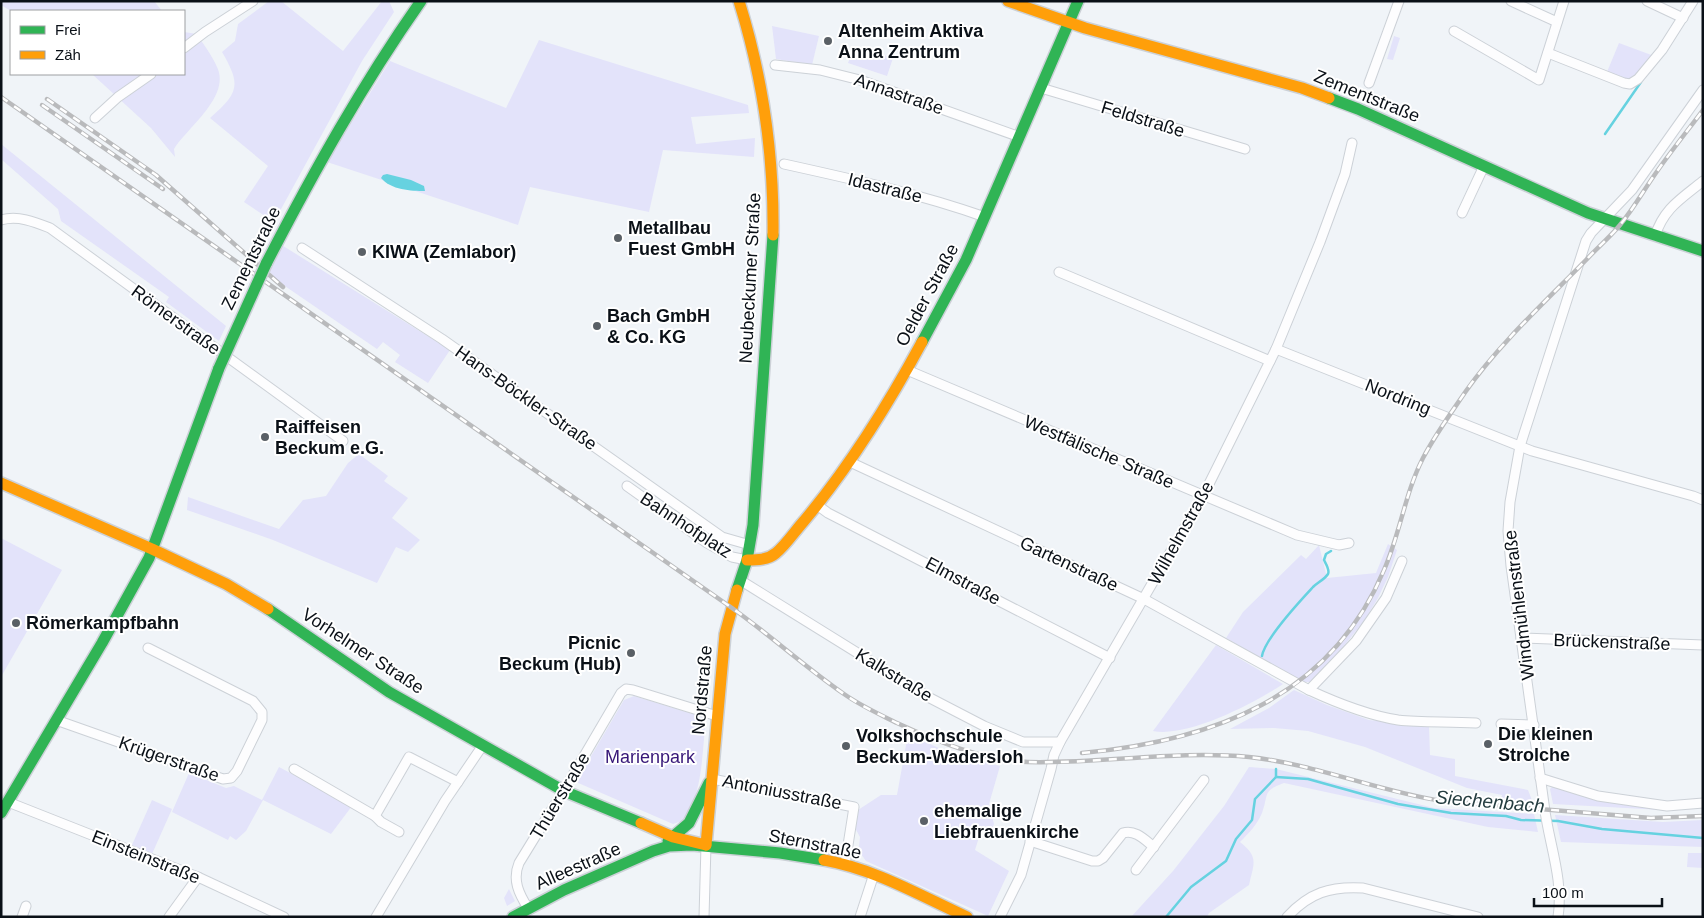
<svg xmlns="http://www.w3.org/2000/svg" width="1704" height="918" viewBox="0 0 1704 918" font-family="Arial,sans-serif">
<rect width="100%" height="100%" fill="#f0f4f8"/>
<g fill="#e3e3fa">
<path d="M1,1H154L162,11H11L1,5Z"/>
<path d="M269,1H281L343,51L382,1H389L394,12L362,61L274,222L244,202L268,166L210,118C238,93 242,86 222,52L235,41L238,24Z"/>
<path d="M772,26L819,36L812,65L776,59Z"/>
<path d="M184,32L197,34C203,44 212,55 217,67C231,96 188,127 174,149L175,157L151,128L92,74H184Z"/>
<path d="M1394,36L1400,38L1393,60L1387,59Z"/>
<path d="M539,40L748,105L749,113L691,117L696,144L755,138L754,157L663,150L649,212L530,187L518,225L327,162L390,61L506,108Z"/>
<path d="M1619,43L1654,56L1631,80H1624L1607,72Z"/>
<path d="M853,50L882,60L884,55L893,58L887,76L848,63Z"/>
<path d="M1,144L226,326L219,341L166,302L169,297L61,221L58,209L1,159Z"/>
<path d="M280,244L450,350L428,383L395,362L400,355L383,342L377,349L279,282L267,269Z"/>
<path d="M359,454L388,476L384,481L408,498L392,518L420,540L408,552L396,547L377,583L273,540L187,510L188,497L279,529L303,500L326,496L348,463Z"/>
<path d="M1,538L62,570L1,677Z"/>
<path d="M1388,544L1397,550L1388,577L1378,598L1364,621L1331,662L1310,682H1302L1226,638L1243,612L1301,555L1306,559L1319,545L1327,578L1376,573Z"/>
<path d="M1216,645L1283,684C1255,703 1187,738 1153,731Z"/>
<path d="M1294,690L1327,705L1369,720L1429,726L1430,755L1455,759V776L1528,790L1533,803L1501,800L1502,795L1467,788L1365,747L1308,731L1274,728L1230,729L1269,708Z"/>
<path d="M634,696L706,718C702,753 703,790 685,820L673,824L576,782L624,700Z"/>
<path d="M908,734L952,754L1000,766L989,804L994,824L991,831H981L975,850L1009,871L988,916L866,861L861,854L859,847L860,837L855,828L858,810L881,795H897Z"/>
<path d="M279,767L352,806L331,834L263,800L246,831L236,840L230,836L228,840L172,812L189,773L226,788L234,786L262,800Z"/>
<path d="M1249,767L1276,769L1434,808L1534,814L1538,832L1488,827L1284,783C1262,791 1269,794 1262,813C1257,825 1249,833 1240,842C1259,857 1254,863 1249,885L1209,913L1207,917H1131L1173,871L1224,806Z"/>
<path d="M1552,787C1567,789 1582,797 1597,800C1632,807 1667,808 1703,807L1662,810L1553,804L1550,789Z"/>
<path d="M152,800L172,809L152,854L132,845Z"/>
<path d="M1555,815L1663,822L1703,820V847L1561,842Z"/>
<path d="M1688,853H1703V868L1687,867Z"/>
<path d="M509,889L515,901L507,906L504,898Z"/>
</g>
<path fill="#66d2e0" d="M387,174L411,180L424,186L425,191C411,191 391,190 381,178L383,175Z"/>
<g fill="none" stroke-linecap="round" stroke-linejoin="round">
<g stroke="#66d2e0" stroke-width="2.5">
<path d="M1605,134L1641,82"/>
<path d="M1262,656C1265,638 1300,601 1313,587C1317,583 1325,579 1328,574C1330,570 1326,564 1324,560L1326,554L1331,551"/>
<path d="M1276,777L1308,779L1398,804L1451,813L1506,816L1521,820L1558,821L1602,829L1703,838"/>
<path d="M1166,917L1191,887L1226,861L1236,839L1252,820L1255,799L1276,777V769"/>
</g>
<defs>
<g id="street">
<path d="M1511,1L1557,22"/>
<path d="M1647,1L1683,18"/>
<path d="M1454,31L1539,80L1564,1"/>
<path d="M184,48L205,32L253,1"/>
<path d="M1548,53L1624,83L1630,84L1638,79L1662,50L1693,1"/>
<path d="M775,65L820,70L860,80L1020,137"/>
<path d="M1369,83L1399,1"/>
<path d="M1041,88L1245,149"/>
<path d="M95,118L118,97L151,74"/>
<path d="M784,164C852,179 920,194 985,217"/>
<path d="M1462,213L1484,166"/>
<path d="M1,220C18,215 35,222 50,228L343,441"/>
<path d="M1655,236C1664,208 1681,199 1703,181"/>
<path d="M302,248L442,339L722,537L750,545"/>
<path d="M1059,272L1270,361"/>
<path d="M1276,349L1532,451L1693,496L1703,500"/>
<path d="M907,370L1297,535L1339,545L1349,543"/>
<path d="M850,462L1144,599L1309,690C1337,703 1366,715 1398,720C1423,723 1450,721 1476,723"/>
<path d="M627,486L707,543L732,557L747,560"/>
<path d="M817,505L828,513L1110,658"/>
<path d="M740,580L930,698L984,726L1023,742H1060"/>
<path d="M1521,638L1703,645"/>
<path d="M1309,690L1356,641L1386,598L1402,561"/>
<path d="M56,720L223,779L231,778L237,771L262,720V712L253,701L148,648"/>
<path d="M1501,724L1534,725"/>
<path d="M294,769L375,816L381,822L399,832"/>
<path d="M1540,778L1598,796L1667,806L1703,803"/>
<path d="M712,779L854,807L845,864"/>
<path d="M8,802L198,877L284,917"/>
<path d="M375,816L409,757L458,782"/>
<path d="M1030,841L1092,861H1098L1103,858L1123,833C1135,829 1145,840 1154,847"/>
<path d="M1136,870L1204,780"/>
<path d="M528,908C519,894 512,880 519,863L570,780L621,693L626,689L633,690L717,716"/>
<path d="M22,917L26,906"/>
<path d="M169,917L198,877"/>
<path d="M376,917L445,801L483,745"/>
<path d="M704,917L706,845"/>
<path d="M860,917L874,874"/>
<path d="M1000,917L1021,875L1051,769L1054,755L1060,742L1203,496L1276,349L1320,242L1345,174L1352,143"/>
<path d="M1287,917C1309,893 1330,886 1363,888L1478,917"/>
<path d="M1558,917C1564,879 1548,841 1544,804C1533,725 1522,646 1511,566L1508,531L1510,502L1520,446L1586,241L1591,233L1632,190L1703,90"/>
</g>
<g id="fast">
<path d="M1329,98L1358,109L1588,213L1703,251"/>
<path d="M266,264C313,173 362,85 421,1"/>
<path d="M922,342L966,260L1078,1"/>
<path d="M737,590L747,560L753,525L773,235"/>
<path d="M268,609L389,692L564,791L641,823"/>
<path d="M1,813L102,643L149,558L219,368"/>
<path d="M668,841L689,823L709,783"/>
<path d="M513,917L564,890L653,851L669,846L692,845L780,853L824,860"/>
</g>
<g id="slow">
<path d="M739,1C763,78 774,155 773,235"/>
<path d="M1008,1L1085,28L1302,88L1329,98"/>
<path d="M1,483L152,549L226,584L268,609"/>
<path d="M747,560C757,560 768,560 776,553C786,545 795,531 804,521C850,466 888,405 922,342"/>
<path d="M641,823L673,837L706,845"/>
<path d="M706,845L725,634L737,590"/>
<path d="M824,860C875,869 921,896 967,917"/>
</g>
</defs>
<use href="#street" stroke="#ccd1d7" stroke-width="11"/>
<use href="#fast" stroke="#ccd1d7" stroke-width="14"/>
<use href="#slow" stroke="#ccd1d7" stroke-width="14"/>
<use href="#street" stroke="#fdfdfe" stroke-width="9"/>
<use href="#fast" stroke="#30b455" stroke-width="11"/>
<use href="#slow" stroke="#ff9f0a" stroke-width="11"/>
<defs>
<g id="rail">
<path d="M1,97L732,608C770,635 805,667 844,694C861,706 879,714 897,723C938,742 982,760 1028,762C1102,764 1175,750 1249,757C1315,764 1377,791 1442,801L1651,818L1703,816"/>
<path d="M47,99L156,175L283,287"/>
<path d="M42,105L163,189"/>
<path d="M1082,753C1212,741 1330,698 1384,570C1400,534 1405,493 1423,458C1435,435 1451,413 1466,391C1499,344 1547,300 1587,259C1598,247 1610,237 1620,225C1634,208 1645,188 1658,170C1672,150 1688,130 1703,110"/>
</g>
</defs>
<use href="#rail" stroke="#b9babc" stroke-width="4.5"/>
<use href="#rail" stroke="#fff" stroke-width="2.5" stroke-dasharray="8" stroke-linecap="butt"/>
<defs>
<path id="fast-bridge" d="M219,368L266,264"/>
</defs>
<use href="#fast-bridge" stroke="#ccd1d7" stroke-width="14" stroke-linecap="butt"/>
<use href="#fast-bridge" stroke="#30b455" stroke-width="11"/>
</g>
<g fill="#5a6066" stroke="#fff" stroke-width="2">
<circle cx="828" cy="41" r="5"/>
<circle cx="618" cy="238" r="5"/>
<circle cx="362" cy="252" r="5"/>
<circle cx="597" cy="326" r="5"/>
<circle cx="265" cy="437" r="5"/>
<circle cx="16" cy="623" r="5"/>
<circle cx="631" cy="653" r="5"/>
<circle cx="1488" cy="744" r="5"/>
<circle cx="846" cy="746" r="5"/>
<circle cx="924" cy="821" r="5"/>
</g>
<g text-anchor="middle" stroke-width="4" stroke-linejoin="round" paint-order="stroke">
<g font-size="18" font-weight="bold" fill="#0a1017" stroke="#fff" text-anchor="start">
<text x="838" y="37">Altenheim Aktiva<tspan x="838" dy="21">Anna Zentrum</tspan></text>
<text x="628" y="234">Metallbau<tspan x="628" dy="21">Fuest GmbH</tspan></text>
<text x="372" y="258">KIWA (Zemlabor)</text>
<text x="607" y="322">Bach GmbH<tspan x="607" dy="21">&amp; Co. KG</tspan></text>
<text x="275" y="433">Raiffeisen<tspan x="275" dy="21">Beckum e.G.</tspan></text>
<text x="26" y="629">Römerkampfbahn</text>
<text x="621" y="649" text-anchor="end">Picnic<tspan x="621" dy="21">Beckum (Hub)</tspan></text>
<text x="1498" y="740">Die kleinen<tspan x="1498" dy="21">Strolche</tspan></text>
<text x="856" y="742">Volkshochschule<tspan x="856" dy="21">Beckum-Wadersloh</tspan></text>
<text x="934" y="817">ehemalige<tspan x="934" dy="21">Liebfrauenkirche</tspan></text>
</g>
<g font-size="18" fill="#0a1017" stroke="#fff">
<text transform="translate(899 94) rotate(19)" y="6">Annastraße</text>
<text transform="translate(1367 96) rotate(22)" y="6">Zementstraße</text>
<text transform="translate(1143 119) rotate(17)" y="6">Feldstraße</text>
<text transform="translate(885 188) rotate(14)" y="6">Idastraße</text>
<text transform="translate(251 258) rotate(-64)" y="6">Zementstraße</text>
<text transform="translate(750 278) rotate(-87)" y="6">Neubeckumer Straße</text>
<text transform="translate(927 295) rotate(-62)" y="6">Oelder Straße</text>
<text transform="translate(176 320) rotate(36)" y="6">Römerstraße</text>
<text transform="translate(1398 397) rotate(22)" y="6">Nordring</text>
<text transform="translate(526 398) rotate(35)" y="6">Hans-Böckler-Straße</text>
<text transform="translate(1099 452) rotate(23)" y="6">Westfälische Straße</text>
<text transform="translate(686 525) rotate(33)" y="6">Bahnhofplatz</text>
<text transform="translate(1181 533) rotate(-61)" y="6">Wilhelmstraße</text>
<text transform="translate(1069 564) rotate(25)" y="6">Gartenstraße</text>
<text transform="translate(963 581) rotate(28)" y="6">Elmstraße</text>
<text transform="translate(1519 605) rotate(-97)" y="6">Windmühlenstraße</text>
<text transform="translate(1612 642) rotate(2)" y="6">Brückenstraße</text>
<text transform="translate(363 651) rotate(33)" y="6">Vorhelmer Straße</text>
<text transform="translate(894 675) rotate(31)" y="6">Kalkstraße</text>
<text transform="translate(702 690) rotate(-85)" y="6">Nordstraße</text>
<text transform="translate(169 759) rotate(19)" y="6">Krügerstraße</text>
<text transform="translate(782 792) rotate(11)" y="6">Antoniusstraße</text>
<text transform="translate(560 796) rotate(-59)" y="6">Thüerstraße</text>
<text transform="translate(815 844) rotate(11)" y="6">Sternstraße</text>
<text transform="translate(146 857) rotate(22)" y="6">Einsteinstraße</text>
<text transform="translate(578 866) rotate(-24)" y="6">Alleestraße</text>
</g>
<g font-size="18" fill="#371778" stroke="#fff">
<text x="650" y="763">Marienpark</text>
</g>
<g font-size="19" font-style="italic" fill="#253d40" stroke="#fff">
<text transform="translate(1490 801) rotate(5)" y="7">Siechenbach</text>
</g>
</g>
<rect width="1704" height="918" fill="none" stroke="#0a1017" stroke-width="5"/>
<rect x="10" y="10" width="175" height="65" fill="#ffffff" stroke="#9d9fa2"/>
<rect x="20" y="26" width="25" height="8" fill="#30b455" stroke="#9d9fa2"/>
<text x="55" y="35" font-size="15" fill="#0a1017">Frei</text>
<rect x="20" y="51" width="25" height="8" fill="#ff9f0a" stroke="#9d9fa2"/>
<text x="55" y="60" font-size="15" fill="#0a1017">Zäh</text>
<path d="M1534 898v8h128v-8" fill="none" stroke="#0a1017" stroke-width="2.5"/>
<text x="1542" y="898" font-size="15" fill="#0a1017" stroke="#ffffff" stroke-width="4" paint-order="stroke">100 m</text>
</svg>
